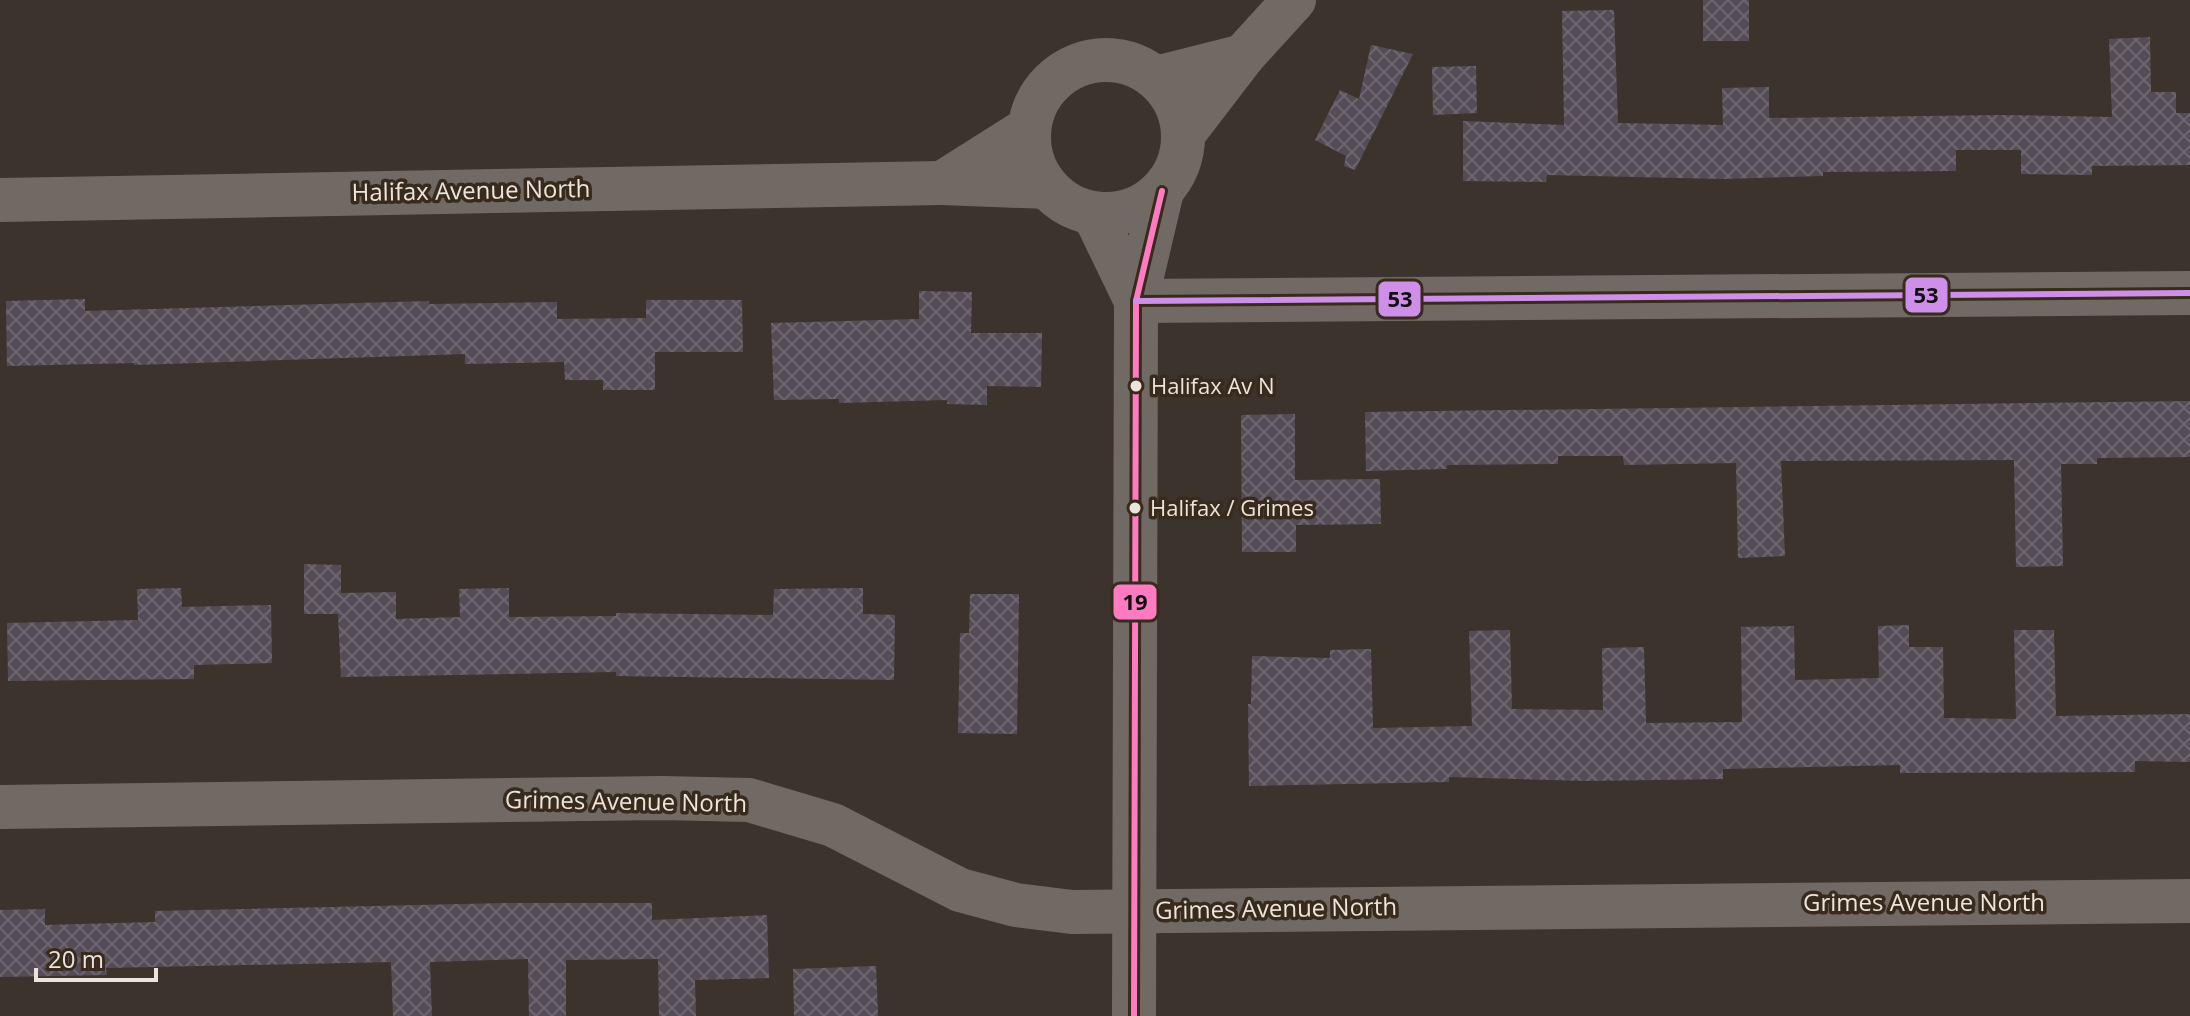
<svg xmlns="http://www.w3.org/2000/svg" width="2190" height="1016" viewBox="0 0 2190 1016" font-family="'Open Sans',sans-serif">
<defs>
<pattern id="building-cross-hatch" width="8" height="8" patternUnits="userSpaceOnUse" patternTransform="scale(2)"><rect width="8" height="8" fill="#544d57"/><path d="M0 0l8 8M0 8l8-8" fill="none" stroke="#6d666f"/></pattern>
</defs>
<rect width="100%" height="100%" fill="#3c342c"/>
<g fill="url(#building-cross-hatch)">
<rect x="1703" y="0" width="46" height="41"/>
<path d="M1614,10L1618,123L1723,125L1722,88L1769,87V118L2002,115L2112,117L2109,39L2150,37L2151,92H2176V113H2190V165L2092,166V175L2021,174V150H1956V171L1823,172V176L1724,179L1547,175L1546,182L1463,181V121L1564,125L1562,11Z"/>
<path d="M1371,45L1413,54L1355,170L1344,166L1346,156L1315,140L1340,90L1359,99Z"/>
<path d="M1476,66L1477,113L1433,115L1432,67Z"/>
<path d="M919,291L972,292L971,333H1042L1041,387L987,386V405L947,404V400L839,403V399L774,400L771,323L919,319Z"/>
<path d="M85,299V311L429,301V304L557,302V319L646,318V300H742L743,352H655V390H603V380H565L564,362L465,364V354L134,365V363L7,366L6,301Z"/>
<path d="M2190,401V457L2097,458V464H2061L2063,566L2016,567L2014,460L1781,461L1785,556L1738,558L1736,463L1624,465L1623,456H1558V464L1447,465V469L1366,471L1365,412Z"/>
<path d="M1295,414V480L1380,479L1381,524L1296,525V552H1242L1241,415Z"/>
<path d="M304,564L341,565V593L396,592V619L460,617L459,589L509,588V617L616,616V613L773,615L774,589L863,588V614L895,615L894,680L616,676V672L341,677L338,614H304Z"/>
<path d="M181,588L182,607L271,605L272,663L194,665V679L8,681L7,623L138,620L137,589Z"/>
<path d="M970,594H1019L1017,734L958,733L960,633H969Z"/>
<path d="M1909,625V647H1943L1944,718L2016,719L2014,630H2054L2056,716L2190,714V762L2135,761V772L1900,773V765L1723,769V779L1586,781L1449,777V782L1249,786L1248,704H1251L1252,656L1330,658V650L1371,649L1373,728L1472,726L1469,631L1510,630L1512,709L1603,710L1602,648L1644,647L1646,723L1742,722L1741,627L1794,626L1795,680L1879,678L1878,626Z"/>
<path d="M505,903H652V920L767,915L769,978L695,980L696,1016H659L658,959L566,960V1016H529L528,959L430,962L432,1016H393L391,962L106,968L107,975L0,977V910L45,909V925L155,922V911Z"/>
<path d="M876,966L878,1016H794L793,969Z"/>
</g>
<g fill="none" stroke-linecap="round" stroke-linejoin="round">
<g stroke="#716a64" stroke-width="44">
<path d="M1243,56L1294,0"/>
<circle cx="1106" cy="137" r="77"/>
<path d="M1156,78L1243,56L1184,133"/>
<path d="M1029,128L942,183L1047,187"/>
<path d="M0,200L942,183"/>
<path d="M1094,214L1136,301"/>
<path d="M1136,301L2190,293"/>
<path d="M0,807L662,798L749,800L833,825L960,890L1016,905L1072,912L2190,901"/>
<path d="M1134,1016L1136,301L1162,191"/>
</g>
<defs>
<path id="bus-1" d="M1134,1016L1136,301L1162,191"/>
<path id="bus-2" d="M1136,301L2190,293"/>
</defs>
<use href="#bus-1" stroke="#382a1c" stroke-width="12"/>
<use href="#bus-2" stroke="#382a1c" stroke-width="12"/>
<use href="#bus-1" stroke="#fe7ac1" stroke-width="6"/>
<use href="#bus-2" stroke="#ce8fe9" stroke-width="6"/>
</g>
<g fill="#ece3da" stroke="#382a1c" stroke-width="3">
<circle cx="1136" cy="386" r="7"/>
<circle cx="1135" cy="508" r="7"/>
</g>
<g text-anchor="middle" stroke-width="7" stroke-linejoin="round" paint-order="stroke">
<g font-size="22" fill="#ece3da" stroke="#382a1c" text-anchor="start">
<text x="1151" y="394">Halifax Av N</text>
<text x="1150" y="516">Halifax / Grimes</text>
</g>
<g font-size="24" fill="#ece3da" stroke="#382a1c">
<text transform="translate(471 191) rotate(-1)" y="8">Halifax Avenue North</text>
<text transform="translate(626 802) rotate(1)" y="8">Grimes Avenue North</text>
<text x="1924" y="911">Grimes Avenue North</text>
<text transform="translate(1276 909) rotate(-1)" y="8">Grimes Avenue North</text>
</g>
</g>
<g stroke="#382a1c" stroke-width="3">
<rect x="1904" y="276" width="45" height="38" rx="8" fill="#ce8fe9"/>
<rect x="1377" y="280" width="45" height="38" rx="8" fill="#ce8fe9"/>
<rect x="1112" y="583" width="46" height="38" rx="8" fill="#fe7ac1"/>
</g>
<g font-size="22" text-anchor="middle" font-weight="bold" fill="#111">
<text x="1926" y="303">53</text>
<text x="1400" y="307">53</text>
<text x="1135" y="610">19</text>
</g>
<path d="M36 968v12h120v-12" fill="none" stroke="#ece3da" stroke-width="4"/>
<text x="48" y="968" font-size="24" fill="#ece3da" stroke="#382a1c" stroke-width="6" paint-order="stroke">20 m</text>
</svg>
